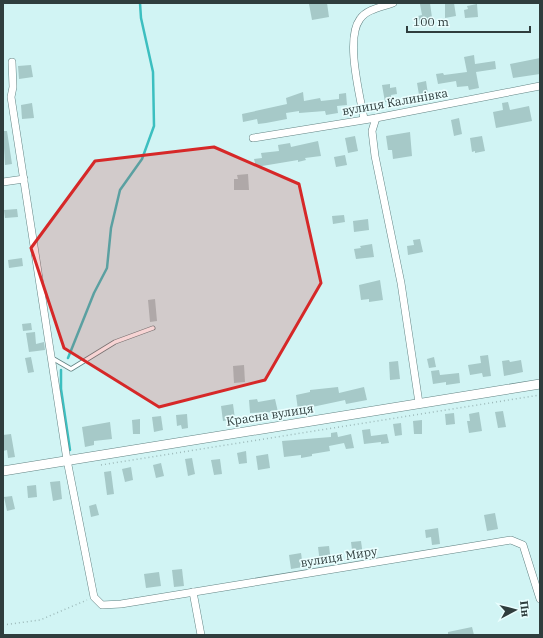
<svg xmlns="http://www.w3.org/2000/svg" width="543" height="638" viewBox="0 0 543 638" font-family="'IBM Plex Serif',serif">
<rect width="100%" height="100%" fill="#d1f4f4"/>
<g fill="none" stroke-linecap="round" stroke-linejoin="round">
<g stroke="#3cbfc0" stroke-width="2.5">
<path d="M68,358L94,293L107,268L111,228L120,190L142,159L154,126L153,72L141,18L140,3"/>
<path d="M61,370V389L70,450"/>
</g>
</g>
<g fill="#a6c9c8">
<path d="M327,3L329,17L312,20L309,4Z"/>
<path d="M430,3L433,25L420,27L418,16L422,15L420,4Z"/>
<path d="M445,3H454L456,16L445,18Z"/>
<path d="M477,4L478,17L465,18L464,10L468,9L467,6Z"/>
<path d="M474,55L475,64L495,61L496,69L476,72L479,88L469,90L468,86L457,87L456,81L438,84L436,74L443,73L444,75L467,72L464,57Z"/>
<path d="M540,58V74L513,78L510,64Z"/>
<path d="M31,65L33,77L19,79L18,66Z"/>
<path d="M426,81L428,94L419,95L417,83Z"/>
<path d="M390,84V88L396,87L397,94L391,95L392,101L385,102L382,85Z"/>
<path d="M303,92L304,101L320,98L321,101L339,99V94L346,93L347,105L337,106L338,113L326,115L325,111L299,113V111L286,113L287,119L266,123L258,124L257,119L243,122L242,114L287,104L286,98Z"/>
<path d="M508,102L510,110L529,106L532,121L496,128L493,112L503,110L502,103Z"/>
<path d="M32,103L34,118L22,119L21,105Z"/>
<path d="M459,118L462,134L454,136L451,120Z"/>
<path d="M3,131H7L12,164L5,165Z"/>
<path d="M410,132L412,156L393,159L392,150H388L386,136Z"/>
<path d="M355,136L358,151L348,153L345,138Z"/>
<path d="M482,136L485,151L475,153V151L472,152L470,138Z"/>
<path d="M318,141L321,156L305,158L306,160L298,162V160L256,167L254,159L262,158L261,153L279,151L278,145L290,143L291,147Z"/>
<path d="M345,155L347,165L336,167L334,157Z"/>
<path d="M248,174L249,190H234V179H238L237,175Z"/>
<path d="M17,209L18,217L5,218L4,210Z"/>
<path d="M344,215L345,222L333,224L332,216Z"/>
<path d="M368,219L369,230L354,232L353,221Z"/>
<path d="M420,239L423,252L408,255L407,246L414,245L413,240Z"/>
<path d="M372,244L374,257L356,259L354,249L361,248L360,246Z"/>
<path d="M22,258L23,266L9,268L8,260Z"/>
<path d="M380,280L383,300L369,302V299L361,300L359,285Z"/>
<path d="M155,299L157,321L150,322L148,300Z"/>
<path d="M31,323L32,330L23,331L22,324Z"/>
<path d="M35,332L36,344L44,342L45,350L29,352L26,333Z"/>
<path d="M488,355L491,376L483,377L482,373L470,375L468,365L481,363L480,356Z"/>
<path d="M31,357L34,372L28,373L25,358Z"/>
<path d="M434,357L436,367L429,368L427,359Z"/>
<path d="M509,360L510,362L521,360L523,372L504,376L502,361Z"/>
<path d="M398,361L400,379L390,380L389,362Z"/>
<path d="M244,365L245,382L234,383L233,366Z"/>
<path d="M439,370L440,375L459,373L460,383L446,385V382L433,384L431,371Z"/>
<path d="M338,387L339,393L364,387L367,400L346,404L345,400L298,410L296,395L310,392V390Z"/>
<path d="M257,399L258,402L275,399L278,412L250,413L249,400Z"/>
<path d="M233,404L235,419L223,421L221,406Z"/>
<path d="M503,411L506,427L498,428L495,412Z"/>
<path d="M479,412L482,431L469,433L467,421H470L469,414Z"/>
<path d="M454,413L455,424L446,425L445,414Z"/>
<path d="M187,414L188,428L182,429L181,425L177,426L176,415Z"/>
<path d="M161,416L163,430L154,432L152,417Z"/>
<path d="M140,419V434H133L132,420Z"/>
<path d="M422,420V434H414L413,421Z"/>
<path d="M110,422L112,439L94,441V445L85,447L82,427Z"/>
<path d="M401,423L402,435L395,436L393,424Z"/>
<path d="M370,429L371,436L387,434L389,443L381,444V442L364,444L362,430Z"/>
<path d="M337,432L338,437L351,434L354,448L346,449L344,443L329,446L330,451L312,454V456L301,458V455L284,457L282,441L331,437V433Z"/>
<path d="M11,434L15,457L8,458L7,450L3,451V435Z"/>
<path d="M246,451L247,463L239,464L237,453Z"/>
<path d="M268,454L270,468L258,470L256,456Z"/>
<path d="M192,458L195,474L188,476L185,459Z"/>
<path d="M220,459L222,474L214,475L211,460Z"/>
<path d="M161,463L164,476L156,478L153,465Z"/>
<path d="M131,467L133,480L125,482L122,469Z"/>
<path d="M111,471L114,494L107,495L104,472Z"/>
<path d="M60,481L62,499L53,501L50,482Z"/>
<path d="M36,485L37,497L28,498L27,486Z"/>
<path d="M12,496L15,509L7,511L4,497Z"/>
<path d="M96,504L99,515L91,517L89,506Z"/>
<path d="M495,513L498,529L487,531L484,515Z"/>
<path d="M438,528L440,544L432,545L431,537L426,538L425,530Z"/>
<path d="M361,541L363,556L353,558L351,542Z"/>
<path d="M329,546L331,562L320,563L318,547Z"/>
<path d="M301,553L303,567L291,569L289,555Z"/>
<path d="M182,569L184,586L174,587L172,570Z"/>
<path d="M159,572L161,586L146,588L144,574Z"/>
<path d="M472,627L474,635H448V632Z"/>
</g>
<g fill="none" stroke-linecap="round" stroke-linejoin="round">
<defs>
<path id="service" d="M52,358L71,369L115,342L153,328"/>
<g id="minor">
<path d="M12,62L13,87L11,97L67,460L94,597L102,605L121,604L511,540L523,545L540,599"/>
<path d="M376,118L372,131L375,156L401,283L419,403"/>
<path d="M364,119C360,95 345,39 360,19C367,9 382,7 393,3"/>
<path d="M253,138L376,118L540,86"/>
<path d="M3,182L24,179"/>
<path d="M193,592L201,635"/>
</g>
<path id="tertiary" d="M3,471L540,384"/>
</defs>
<use href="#service" stroke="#638484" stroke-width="5"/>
<use href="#minor" stroke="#638484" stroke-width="8"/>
<use href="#tertiary" stroke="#638484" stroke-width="10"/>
<g stroke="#9dbaba" stroke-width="1.5" stroke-dasharray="1 3" stroke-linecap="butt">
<path d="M101,465L540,395"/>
<path d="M3,625L40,620L87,600"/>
</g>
<use href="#service" stroke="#fff" stroke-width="3.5"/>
<use href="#minor" stroke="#fff" stroke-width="7"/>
<use href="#tertiary" stroke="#fff" stroke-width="9"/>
</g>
<path fill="#d62828" fill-opacity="0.2" stroke="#d62828" stroke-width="3" stroke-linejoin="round" d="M214,147L299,184L321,283L265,380L159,407L64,348L31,248L95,161Z"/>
<g text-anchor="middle" stroke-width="3.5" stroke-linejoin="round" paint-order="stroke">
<g font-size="12" fill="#2f3d3d" stroke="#e9fefe">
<text transform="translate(395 102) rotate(-10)" y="4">вулиця Калинівка</text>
<text transform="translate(270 415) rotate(-9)" y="4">Красна вулиця</text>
<text transform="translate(339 557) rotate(-9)" y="4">вулиця Миру</text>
</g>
</g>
<rect width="543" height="638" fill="none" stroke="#2f3d3d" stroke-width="8"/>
<g transform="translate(515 610) rotate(83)" stroke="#e9fefe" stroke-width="3" paint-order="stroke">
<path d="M0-3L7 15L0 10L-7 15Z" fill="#2f3d3d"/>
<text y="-6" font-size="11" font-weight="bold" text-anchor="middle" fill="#2f3d3d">Пн</text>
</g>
<path d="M407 26v6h123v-6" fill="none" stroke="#2f3d3d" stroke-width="2"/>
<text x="413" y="26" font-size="12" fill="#2f3d3d" stroke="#e9fefe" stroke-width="3" paint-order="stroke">100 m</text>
</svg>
